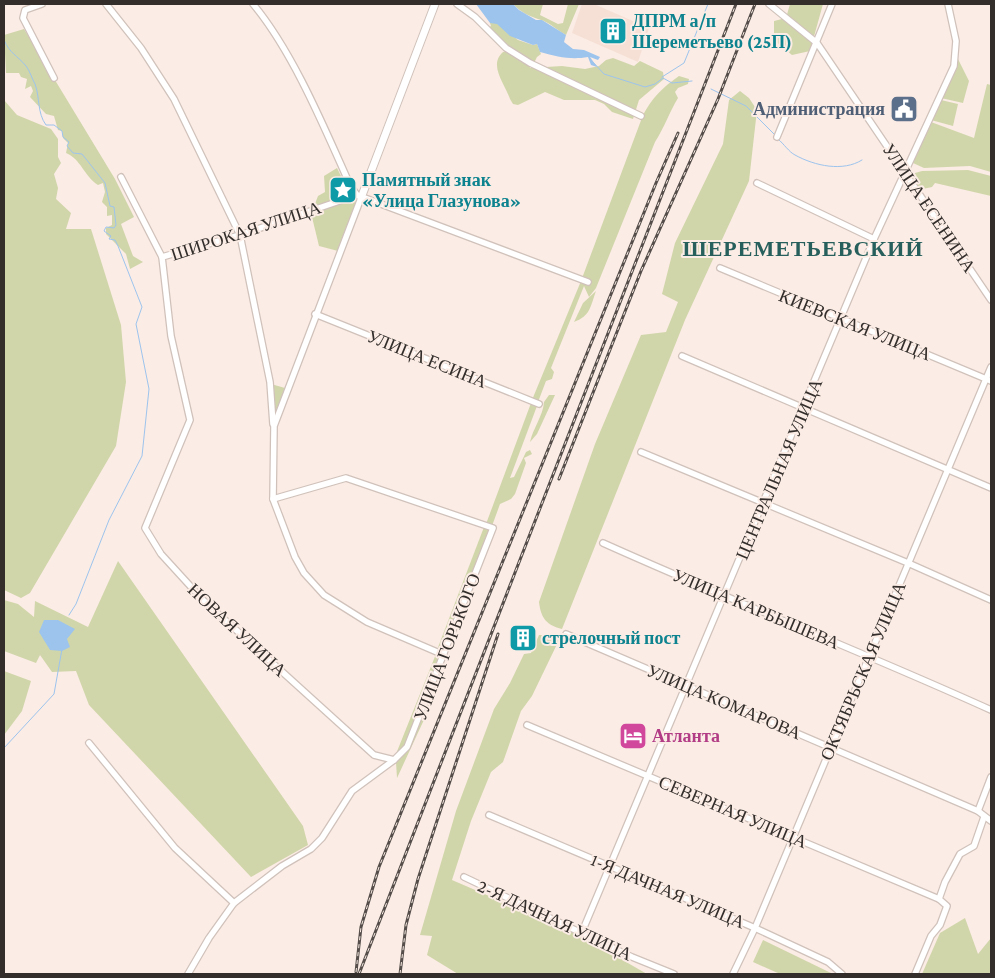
<svg xmlns="http://www.w3.org/2000/svg" width="995" height="978" viewBox="0 0 995 978" font-family="'Crimson Pro',serif">
<rect width="100%" height="100%" fill="#fbece5"/>
<path fill="#f6e0d5" d="M582,4H594L649,28L638,62L572,33Z"/>
<g fill="#d1d6aa">
<path d="M513,4H543L540,15L558,24L563,23L568,4H579L566,35C558,31 549,22 541,20C531,17 520,12 513,4Z"/>
<path d="M790,4H823L810,51L792,55L774,40V21L786,18Z"/>
<path d="M490,23H497L518,40L533,45L537,44L541,54L537,57L534,63L507,47L488,28L491,26Z"/>
<path d="M24,29L115,179L134,217L121,224L133,256L143,262L130,269L126,254L106,234V228L112,225V215L107,216V207L102,202L105,192L103,183L98,185C84,176 81,159 66,153L68,143L63,138L62,131L58,130L54,116L46,114L30,97L33,91L31,86L25,89L27,79L21,77L19,73H6L4,35Z"/>
<path d="M503,52H508L523,63L529,62L530,68L562,66L585,69L599,66L606,60L613,58L634,66L640,61L663,72L664,79L639,100L633,119L612,112L604,104L595,100H564L545,92L518,105L513,104L510,99C505,84 488,65 503,52Z"/>
<path d="M956,55L969,81L963,103L941,98Z"/>
<path d="M679,76L689,79L688,84L678,88L675,92L678,98C669,113 664,128 655,142L596,288L589,297L584,286L551,368L554,372L552,379L546,381L538,402L532,400L581,281L643,115C652,98 663,87 679,76Z"/>
<path d="M987,84L991,85V172L970,166L924,168L913,163L931,122L974,138Z"/>
<path d="M740,91L749,98L757,110L749,181L685,320L562,629C547,625 541,619 539,602L595,444L641,335L666,332L678,302L662,294L675,243L723,144L729,100Z"/>
<path d="M4,100L17,115L51,129L58,139V157L61,163L54,174L58,188L56,199L71,213L66,229H91L121,325L126,382L116,446L30,593L21,598L4,590Z"/>
<path d="M941,100L958,104L953,126L931,120Z"/>
<path d="M337,168L346,186L338,190L341,195L350,191L353,195L313,209L318,196L325,192L324,176Z"/>
<path d="M968,170L991,176V196L935,183L932,187L918,190L908,175L922,171Z"/>
<path d="M354,198L358,199L338,251L319,246L311,213Z"/>
<path d="M596,291C590,308 590,316 574,322L583,303Z"/>
<path d="M271,384L285,388L275,417Z"/>
<path d="M549,395H555L537,434L530,442C533,428 543,416 544,402Z"/>
<path d="M531,403L537,406L510,478L514,477L526,452L530,450L532,454L524,458L526,463L515,494L511,499L500,504L492,526L486,524Z"/>
<path d="M484,527L490,530L443,653L437,650Z"/>
<path d="M118,561L303,826L308,845L251,877L89,705L76,671L52,672L40,655L36,663L4,651V600L18,604L34,617L35,601L88,627Z"/>
<path d="M539,635H551L560,638L532,696L521,711L503,762L491,772L471,821L452,880L579,935L647,974H458L427,955L432,936L420,935L456,811L494,709L510,683L524,654L531,653Z"/>
<path d="M436,654L442,656L406,746L396,754Z"/>
<path d="M4,671L31,681L22,711L4,735Z"/>
<path d="M438,674L441,676L442,681L397,778L396,762L409,748Z"/>
<path d="M965,918L978,954L991,938V974H922L940,933Z"/>
<path d="M763,940L831,973L835,974H780L753,962Z"/>
</g>
<g fill="#9dc4ed">
<path d="M476,4H513L519,10L536,20H542L566,35L564,42L573,49L584,50L600,57L598,60L590,57L597,67L591,65L588,57C571,60 558,57 540,52L537,44L533,45L510,36L497,24L490,23Z"/>
<path d="M44,620H58L75,629L67,639L70,647L62,651L50,650L39,632Z"/>
</g>
<g fill="none" stroke-linecap="round" stroke-linejoin="round">
<g stroke="#9dc4ed" stroke-width="1">
<path d="M4,40C10,54 17,55 26,66C30,71 32,79 35,84C40,97 37,113 46,125H54L62,131L63,137L69,142L67,146L73,153L82,154L105,183L110,206L114,207L116,225L114,228L106,227L104,231L111,236L109,239L115,240L118,246L142,307L136,324L149,389L142,456L109,520L76,604L69,615"/>
<path d="M593,62L604,74L645,87L655,84L663,78L672,83L692,81"/>
<path d="M662,77L684,63L708,4"/>
<path d="M711,89L746,106L776,136"/>
<path d="M778,139C784,144 789,152 795,155C815,166 843,172 862,160"/>
<path d="M4,748L54,694L62,649"/>
</g>
<defs>
<g id="minor">
<path d="M42,4L25,10L23,18L54,78"/>
<path d="M106,4L141,48L174,99L240,235L270,382L273,424"/>
<path d="M253,4C293,52 324,127 350,185L357,195"/>
<path d="M457,4L475,17L506,48L530,63L641,116"/>
<path d="M769,4L817,43L991,300"/>
<path d="M777,137L832,4"/>
<path d="M121,177L162,257"/>
<path d="M757,183L874,239"/>
<path d="M361,198L274,426L273,499L295,557L304,573L324,595L367,622L444,655"/>
<path d="M720,268L991,381"/>
<path d="M315,314L539,404"/>
<path d="M682,356L991,488"/>
<path d="M641,452L908,563L991,600"/>
<path d="M603,543C732,601 863,652 991,710"/>
<path d="M566,634L978,811L991,821"/>
<path d="M527,725L939,899"/>
<path d="M89,743L175,848L234,903"/>
<path d="M394,760L374,755L203,600L161,554L145,528L190,420L171,336L162,257L240,235L357,195L588,282"/>
<path d="M978,811L991,777"/>
<path d="M489,815L755,928L828,962L842,974"/>
<path d="M464,877L632,957L674,974"/>
<path d="M582,932L874,239L954,66L956,41L948,4"/>
<path d="M188,974L209,938L234,903L282,866L311,849L322,838L352,791L394,760L407,747L493,528L346,478L273,499"/>
<path d="M733,974L755,928L991,367"/>
<path d="M915,974L931,936L940,925L947,906L939,899L945,882L960,854L974,846L984,817"/>
</g>
<path id="tertiary" d="M361,198L435,4"/>
</defs>
<use href="#minor" stroke="#d0c2bb" stroke-width="8"/>
<use href="#tertiary" stroke="#d0c2bb" stroke-width="9"/>
<use href="#minor" stroke="#fff" stroke-width="5.5"/>
<use href="#tertiary" stroke="#fff" stroke-width="7"/>
<defs>
<g id="rail">
<path d="M559,479L641,271L718,99L755,4"/>
<path d="M356,972L361,927L379,867L656,183L678,133"/>
<path d="M359,974L736,4"/>
<path d="M400,974L406,925L418,879L498,634"/>
</g>
</defs>
<use href="#rail" stroke="#544d49" stroke-width="3"/>
<use href="#rail" stroke="#fbece5" stroke-width="1" stroke-dasharray="4" stroke-linecap="butt"/>
</g>
<defs>
<symbol id="building-square" viewBox="-11 -11 22 22"><rect x="-9" y="-9" width="18" height="18" rx="4" fill="#0f9aa8" stroke="#fbece5"/><path d="M-4-6H4V6H1V3H-1V6H-4ZM-2.5-4.3h1.7v1.8h-1.7ZM.8-4.3h1.7v1.8H.8ZM-2.5-1h1.7V.8h-1.7ZM.8-1h1.7V.8H.8Z" fill="#fff"/></symbol>
<symbol id="civic-square" viewBox="-11 -11 22 22"><rect x="-9" y="-9" width="18" height="18" rx="4" fill="#5c6f8a" stroke="#fbece5"/><path d="M-.6-6.5H3V-4.5H.6V-3L4-1V1h2V6H-6V1h2V-1L-.6-3ZM-1.2 2.5V6h2.4V2.5Z" fill="#fff"/></symbol>
<symbol id="sight-square" viewBox="-11 -11 22 22"><rect x="-9" y="-9" width="18" height="18" rx="4" fill="#0f9aa8" stroke="#fbece5"/><path d="M0-6L1.8-2.2L6-1.7L2.9 1.2L3.7 5.4L0 3.3L-3.7 5.4L-2.9 1.2L-6-1.7L-1.8-2.2Z" fill="#fff"/></symbol>
<symbol id="hotel-square" viewBox="-11 -11 22 22"><rect x="-9" y="-9" width="18" height="18" rx="4" fill="#d1479c" stroke="#fbece5"/><path d="M-6-4.5h1.5V1H6V5H4.5V3h-9V5H-6ZM-4 0a1.8 1.8 0 1 1 3.6 0ZM.5 0V-2.5h3Q6-2.5 6 0Z" fill="#fff"/></symbol>
</defs>
<g fill-rule="evenodd">
<use href="#building-square" x="597" y="15" width="32" height="32"/>
<use href="#civic-square" x="888" y="93" width="32" height="32"/>
<use href="#sight-square" x="327" y="174" width="32" height="32"/>
<use href="#building-square" x="507" y="622" width="32" height="32"/>
<use href="#hotel-square" x="617" y="720" width="32" height="32"/>
</g>
<g text-anchor="middle" stroke-width="4" stroke-linejoin="round" paint-order="stroke">
<g font-size="18" font-weight="bold" fill="#0d838f" stroke="#fbece5" text-anchor="start">
<text x="632" y="27">ДПРМ а/п<tspan x="632" dy="21">Шереметьево (25П)</tspan></text>
<text x="362" y="186">Памятный знак<tspan x="362" dy="21">«Улица Глазунова»</tspan></text>
<text x="542" y="644">стрелочный пост</text>
</g>
<g font-size="18" font-weight="bold" fill="#4e5e75" stroke="#fbece5" text-anchor="end">
<text x="885" y="115">Администрация</text>
</g>
<g font-size="18" fill="#332e2b" stroke="#fbece5">
<text transform="translate(929 208) rotate(56)" y="6">УЛИЦА ЕСЕНИНА</text>
<text transform="translate(246 231) rotate(-18)" y="6">ШИРОКАЯ УЛИЦА</text>
<text transform="translate(855 325) rotate(22)" y="6">КИЕВСКАЯ УЛИЦА</text>
<text transform="translate(427 359) rotate(22)" y="6">УЛИЦА ЕСИНА</text>
<text transform="translate(779 469) rotate(-67)" y="6">ЦЕНТРАЛЬНАЯ УЛИЦА</text>
<text transform="translate(756 609) rotate(23)" y="6">УЛИЦА КАРБЫШЕВА</text>
<text transform="translate(237 630) rotate(43)" y="6">НОВАЯ УЛИЦА</text>
<text transform="translate(447 647) rotate(-69)" y="6">УЛИЦА ГОРЬКОГО</text>
<text transform="translate(863 671) rotate(-67)" y="6">ОКТЯБРЬСКАЯ УЛИЦА</text>
<text transform="translate(724 702) rotate(23)" y="6">УЛИЦА КОМАРОВА</text>
<text transform="translate(733 812) rotate(23)" y="6">СЕВЕРНАЯ УЛИЦА</text>
<text transform="translate(668 891) rotate(23)" y="6">1-Я ДАЧНАЯ УЛИЦА</text>
<text transform="translate(555 920) rotate(25)" y="6">2-Я ДАЧНАЯ УЛИЦА</text>
</g>
<g font-size="18" font-weight="bold" fill="#b23c85" stroke="#fbece5" text-anchor="start">
<text x="652" y="742">Атланта</text>
</g>
<g font-size="22" font-weight="bold" letter-spacing="1" fill="#265f5b" stroke="#fbece5">
<text x="803" y="256">ШЕРЕМЕТЬЕВСКИЙ</text>
</g>
</g>
<rect width="995" height="978" fill="none" stroke="#332e2b" stroke-width="10"/>
</svg>
